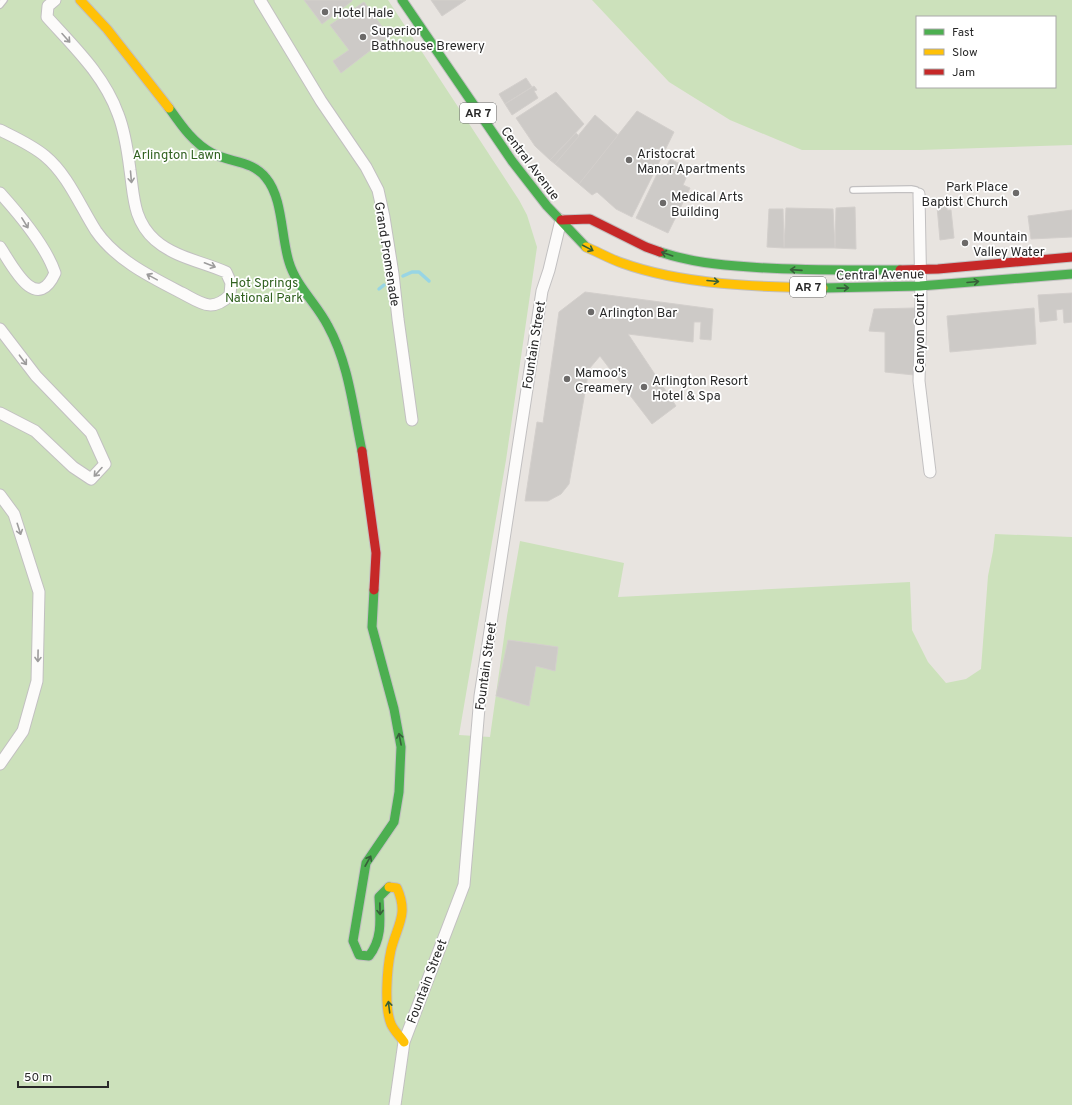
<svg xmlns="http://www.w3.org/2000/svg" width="1072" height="1105" viewBox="0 0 1072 1105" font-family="Overpass,sans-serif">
<rect width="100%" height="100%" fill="#e8e4e0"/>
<g fill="#cce1bb" fill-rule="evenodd">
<path d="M0,0H388L519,200L527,215L537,247L506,460L459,735L490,737L507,616L520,541L624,563L618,597L910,582L912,630L928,662L946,683L966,679L981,669L988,576L993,551L995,534L1072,537V1105H0Z"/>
<path d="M592,0H1072V145L920,150H802L730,120L669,82ZM917,17H1055V87H917Z"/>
</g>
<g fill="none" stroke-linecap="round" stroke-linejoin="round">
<g stroke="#98d5e4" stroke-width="3.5">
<path d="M403,276L412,272H419L429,281"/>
<path d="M379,289L384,285"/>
</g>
</g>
<g fill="#cdcac7" stroke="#d3cfcc">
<path d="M304,0H352V1L322,24Z"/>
<path d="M431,0H466L442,16Z"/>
<path d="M364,2L389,36L341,73L333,61L349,50L330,25Z"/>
<path d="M526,78L532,87L505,104L499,94Z"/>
<path d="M534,86L537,90L534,91L538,98L512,115L505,104Z"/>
<path d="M556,92L584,124L550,160L535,146L516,118Z"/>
<path d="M637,111L674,132L632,217L616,209L597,192L592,195L579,184Z"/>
<path d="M595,115L618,135L579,184L555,164Z"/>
<path d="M576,133L579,136L555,164L550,160Z"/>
<path d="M670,159L690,169L683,185L690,188L668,233L636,218L658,172L663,174Z"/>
<path d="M947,204V210H951L954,238L940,240L937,206Z"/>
<path d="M855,207L856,249L835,248L836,208Z"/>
<path d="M786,208L833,209L835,248H784Z"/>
<path d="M769,209H783L784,248L767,247Z"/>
<path d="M1072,210V237L1031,239L1028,216Z"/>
<path d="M585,292L713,309L711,340L700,339L701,322H694L693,342L628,334L676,406L652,424L600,356L589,369L569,484L561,494L548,501H525L537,422L543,423L559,312Z"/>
<path d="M1072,293V322L1064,323L1063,309L1056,310L1057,320L1040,322L1038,295Z"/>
<path d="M915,308L914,375L885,372V332L869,331L874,309Z"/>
<path d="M1034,308L1036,344L950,352L947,316Z"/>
<path d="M508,640L558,647L555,671L536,666L529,706L496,696Z"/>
</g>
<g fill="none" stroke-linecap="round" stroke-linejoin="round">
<defs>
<g id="lane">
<path d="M0,5L4,0"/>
<path d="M853,190L911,189L916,190L919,194"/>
</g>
<g id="street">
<path d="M260,0L321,101L366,167L378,190L384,217L393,274L398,319L412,420"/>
<path d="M0,130C14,137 32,145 45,156C68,175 80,206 96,231C116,260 151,277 182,293C201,303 212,313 230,295L231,283L226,272C203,262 174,257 155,240C133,220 134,197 130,170C128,154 124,129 118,114C104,75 74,47 47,17L48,6L55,0"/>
<path d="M0,193C19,214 46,246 55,273C36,315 12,265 0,247"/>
<path d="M919,194L921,302L919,381L930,472"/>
<path d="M0,329L36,376L91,433L105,464L91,479L73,467L35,431L0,413"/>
<path d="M0,495L14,514L39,592L37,681L23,731L0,764"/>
<path d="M395,1105L404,1042L464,885L480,696L542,291L549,270L561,220"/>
</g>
<g id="fast">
<path d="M402,0L512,161L547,206L586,247"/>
<path d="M169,108C181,125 193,143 212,153C230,163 252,160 266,178C283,198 281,237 289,262C296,286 317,304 328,326C349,364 353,409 362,451"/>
<path d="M660,252C690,262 719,265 750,267C800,271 850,270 900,270"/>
<path d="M823,288L920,286L1072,274"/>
<path d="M374,590L372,627L394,709L401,747L399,792L394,822L366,863L353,941L359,955L369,956C383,938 380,918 379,897L389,887"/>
</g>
<g id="slow">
<path d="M80,0L107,29L169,108"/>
<path d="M586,247C598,252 610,259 622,263C683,285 759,287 823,288"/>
<path d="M389,887L397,888C409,915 397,925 391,950C387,968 384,1007 391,1024C394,1031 400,1036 404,1042"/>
</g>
<g id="jam">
<path d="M561,220L590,219L646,247L660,252"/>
<path d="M900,270L938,269L1072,257"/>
<path d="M362,451L376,553L374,590"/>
</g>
</defs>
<use href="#lane" stroke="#c2c0c1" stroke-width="8"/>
<use href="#street" stroke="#c2c0c1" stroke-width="13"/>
<use href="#fast" stroke="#c2c0c1" stroke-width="11"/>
<use href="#slow" stroke="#c2c0c1" stroke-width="11"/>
<use href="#jam" stroke="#c2c0c1" stroke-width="11"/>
<use href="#lane" stroke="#fcfbfa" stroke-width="5.5"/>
<use href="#street" stroke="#fcfbfa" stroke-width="11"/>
<use href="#fast" stroke="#4caf50" stroke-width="9"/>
<use href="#slow" stroke="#ffc107" stroke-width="9"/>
<use href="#jam" stroke="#c62828" stroke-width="9"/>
</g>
<defs><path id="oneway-shaft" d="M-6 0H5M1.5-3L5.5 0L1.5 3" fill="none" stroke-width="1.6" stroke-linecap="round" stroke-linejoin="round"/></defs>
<g stroke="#9d9c9c">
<use href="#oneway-shaft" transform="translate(66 38) rotate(48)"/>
<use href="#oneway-shaft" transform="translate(131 177) rotate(85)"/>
<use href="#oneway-shaft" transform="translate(25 223) rotate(58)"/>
<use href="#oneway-shaft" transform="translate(210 265) rotate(21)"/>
<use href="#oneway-shaft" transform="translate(152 277) rotate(-151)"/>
<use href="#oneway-shaft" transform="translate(23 360) rotate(53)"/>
<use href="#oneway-shaft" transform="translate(98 472) rotate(132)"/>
<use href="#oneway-shaft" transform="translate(19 529) rotate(72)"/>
<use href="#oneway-shaft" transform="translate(38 656) rotate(91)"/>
</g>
<g stroke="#375f39">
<use href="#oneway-shaft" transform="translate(588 248) rotate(28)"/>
<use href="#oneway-shaft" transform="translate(667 254) rotate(-161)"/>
<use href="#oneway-shaft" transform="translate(796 270) rotate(-176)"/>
<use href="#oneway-shaft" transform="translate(713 281) rotate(5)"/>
<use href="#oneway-shaft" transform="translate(973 282) rotate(-5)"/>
<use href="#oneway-shaft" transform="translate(843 288) rotate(-1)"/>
<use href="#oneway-shaft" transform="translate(400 739) rotate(-101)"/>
<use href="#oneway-shaft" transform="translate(368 861) rotate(-61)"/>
<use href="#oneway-shaft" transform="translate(380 909) rotate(89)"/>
<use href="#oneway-shaft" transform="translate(389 1007) rotate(-97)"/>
</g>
<g fill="#6c6a69" stroke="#fff" stroke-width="1.5">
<circle cx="325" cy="12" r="4"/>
<circle cx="363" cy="37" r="4"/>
<circle cx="629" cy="160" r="4"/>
<circle cx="1016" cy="193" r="4"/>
<circle cx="663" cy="203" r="4"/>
<circle cx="965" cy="243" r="4"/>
<circle cx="591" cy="312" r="4"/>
<circle cx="567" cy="379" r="4"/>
<circle cx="644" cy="387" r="4"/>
</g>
<g text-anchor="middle" stroke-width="3.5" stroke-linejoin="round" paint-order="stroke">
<g fill="#fff" stroke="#696969" stroke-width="1">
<rect x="460" y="103" width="36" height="20" rx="3"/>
<rect x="790" y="277" width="36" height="20" rx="3"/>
</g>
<g font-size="12" font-weight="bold" fill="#292929">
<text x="478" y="117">AR 7</text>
<text x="808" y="291">AR 7</text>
</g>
<g font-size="13" fill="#292929" stroke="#fff" text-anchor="start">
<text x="333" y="17">Hotel Hale</text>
<text x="371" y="35">Superior<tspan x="371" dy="15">Bathhouse Brewery</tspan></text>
<text x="637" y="158">Aristocrat<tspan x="637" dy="15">Manor Apartments</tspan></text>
<text x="1008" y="191" text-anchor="end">Park Place<tspan x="1008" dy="15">Baptist Church</tspan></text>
<text x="671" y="201">Medical Arts<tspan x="671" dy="15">Building</tspan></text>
<text x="973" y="241">Mountain<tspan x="973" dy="15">Valley Water</tspan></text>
<text x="599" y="317">Arlington Bar</text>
<text x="575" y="377">Mamoo's<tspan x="575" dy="15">Creamery</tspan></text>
<text x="652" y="385">Arlington Resort<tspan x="652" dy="15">Hotel &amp; Spa</tspan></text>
</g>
<g font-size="13" fill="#30611f" stroke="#fff">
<text x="177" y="159">Arlington Lawn</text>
<text x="264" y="287">Hot Springs<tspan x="264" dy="15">National Park</tspan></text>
</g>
<g font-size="13" fill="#292929" stroke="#fff">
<text transform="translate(531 163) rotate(53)" y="5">Central Avenue</text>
<text transform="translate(388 254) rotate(81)" y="5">Grand Promenade</text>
<text transform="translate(880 274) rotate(-1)" y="5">Central Avenue</text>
<text transform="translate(919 333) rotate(-90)" y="5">Canyon Court</text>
<text transform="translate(533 345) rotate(-81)" y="5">Fountain Street</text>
<text transform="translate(485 666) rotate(-82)" y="5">Fountain Street</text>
<text transform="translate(426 981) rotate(-69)" y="5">Fountain Street</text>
</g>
</g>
<rect x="916" y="16" width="140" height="72" fill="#ffffff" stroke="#a9a9a9"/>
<rect x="924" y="29" width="20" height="6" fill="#4caf50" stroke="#a9a9a9"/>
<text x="952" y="36" font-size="12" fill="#292929">Fast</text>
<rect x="924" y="49" width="20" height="6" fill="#ffc107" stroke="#a9a9a9"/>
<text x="952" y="56" font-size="12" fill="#292929">Slow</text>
<rect x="924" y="69" width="20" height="6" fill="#c62828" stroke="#a9a9a9"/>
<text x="952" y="76" font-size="12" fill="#292929">Jam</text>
<path d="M18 1081v6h90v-6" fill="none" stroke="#292929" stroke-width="2"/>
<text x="24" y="1081" font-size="12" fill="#292929" stroke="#ffffff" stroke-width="3" paint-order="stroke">50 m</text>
</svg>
